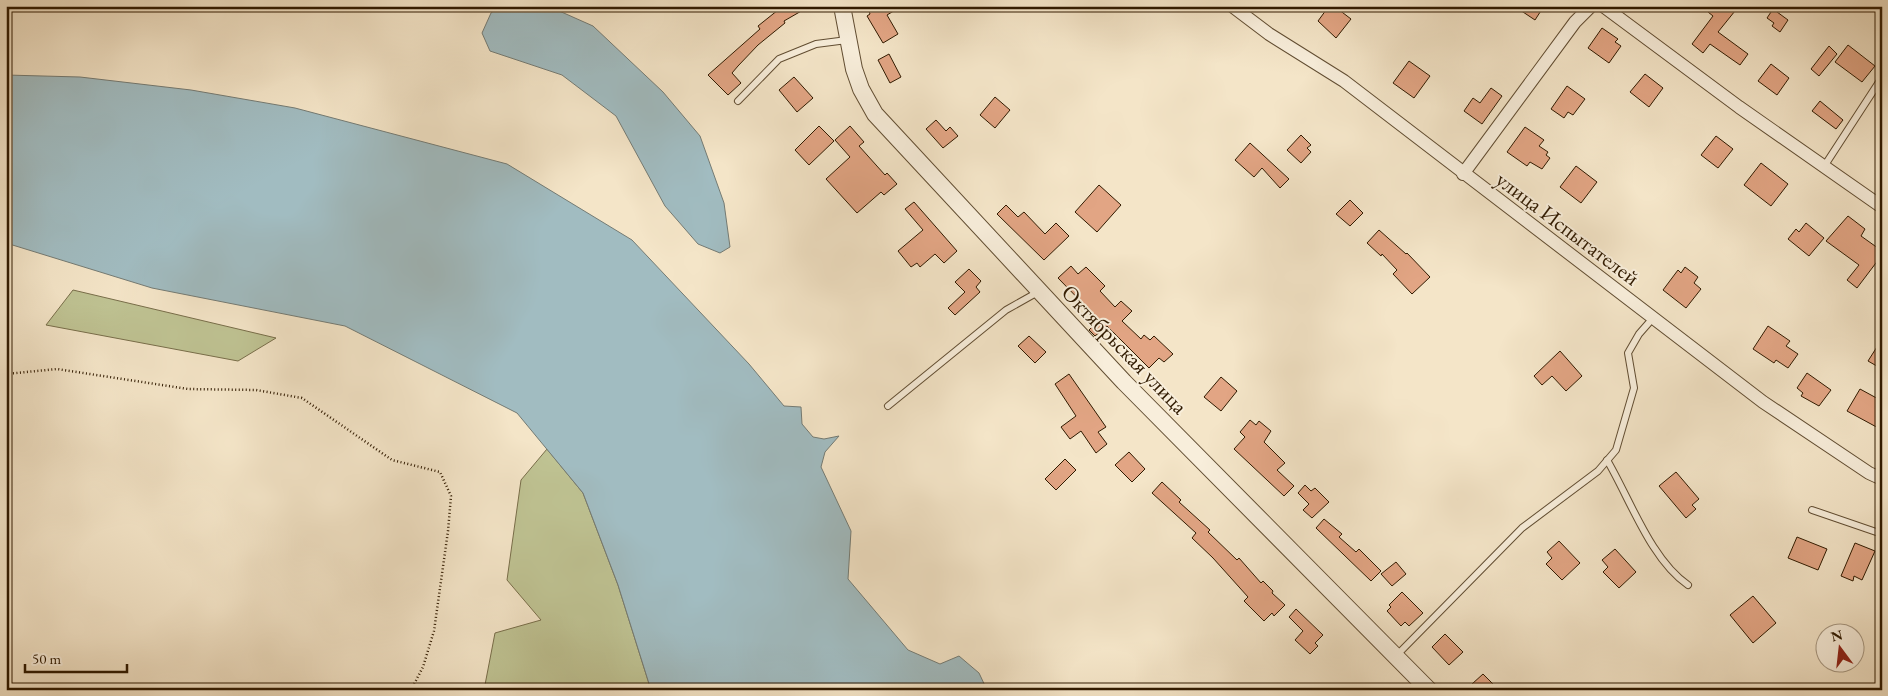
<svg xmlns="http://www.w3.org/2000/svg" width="1888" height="696" viewBox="0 0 1888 696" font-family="'EB Garamond',serif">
<rect width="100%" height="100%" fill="#f4e5c8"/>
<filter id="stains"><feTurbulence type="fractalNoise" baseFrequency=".004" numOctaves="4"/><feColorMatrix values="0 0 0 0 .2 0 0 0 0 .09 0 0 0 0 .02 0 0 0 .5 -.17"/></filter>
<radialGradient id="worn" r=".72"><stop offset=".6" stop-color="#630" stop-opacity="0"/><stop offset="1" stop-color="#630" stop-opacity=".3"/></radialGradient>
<g fill="#bfc393" stroke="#786e4a">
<path d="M73,290L276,338L238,361L46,325Z"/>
<path d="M547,449L583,493L618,585L651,690H484L495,633L541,620L507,580L521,480Z"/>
</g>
<g fill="#a1bcc1" stroke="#747b74">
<path d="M499,6H548L593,26L663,92L700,136L724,203L730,247L720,253L698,244L665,206L616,116L562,75L490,51L482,33L491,13Z"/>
<path d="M6,75L80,77L191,90L295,108L507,164L632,240L749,364L784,406L801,407L802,424L813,437L824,439L839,436L825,452L821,467L851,531L848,579L908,650L940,664L959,656L979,673L987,690H651L618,585L583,493L517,413L345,326L152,288L6,243Z"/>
</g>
<g fill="#e2a584" stroke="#301a00">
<path d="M783,6H810L784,21L785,23L758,45L738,66L732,73L741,83L728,95L708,75L760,29L758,26Z"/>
<path d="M877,6H902L887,15L898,34L883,43L867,16L870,14L869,11Z"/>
<path d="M1329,6H1334L1351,19L1336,38L1318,21Z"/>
<path d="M1514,6H1544L1535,20Z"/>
<path d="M1713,6H1739L1718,32L1748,54L1740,65L1710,44L1703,53L1692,44L1713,16L1708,12Z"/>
<path d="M1773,9L1788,20L1780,32L1772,26L1774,23L1767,18Z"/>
<path d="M1602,28L1618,39L1615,42L1621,46L1609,63L1588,48Z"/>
<path d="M1848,45L1875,66L1862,82L1835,62Z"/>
<path d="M1829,46L1837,54L1819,76L1811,69Z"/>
<path d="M889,54L901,77L890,83L878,60Z"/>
<path d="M1409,61L1430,76L1414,98L1393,83Z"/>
<path d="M1771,64L1789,78L1777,95L1758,81Z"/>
<path d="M1645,74L1663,88L1649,107L1630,92Z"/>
<path d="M794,77L813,98L797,112L779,90Z"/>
<path d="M1567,86L1585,99L1573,115L1568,112L1564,118L1551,109Z"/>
<path d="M1491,88L1502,96L1482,124L1464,111L1473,98L1480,103Z"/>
<path d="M995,97L1010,110L995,128L980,115Z"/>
<path d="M1820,101L1843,120L1836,129L1812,111Z"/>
<path d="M936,120L946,131L950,127L958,136L943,148L926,129Z"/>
<path d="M819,126L834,141L809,165L795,150Z"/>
<path d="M850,126L864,142L859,146L885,175L887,173L897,184L884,195L881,192L857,213L826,179L850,157L835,140Z"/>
<path d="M1525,127L1544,140L1539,146L1548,152L1546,155L1550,158L1542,169L1530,162L1527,166L1507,152Z"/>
<path d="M1301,135L1311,145L1307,148L1311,152L1301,163L1287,150Z"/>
<path d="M1716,136L1733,149L1718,168L1701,155Z"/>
<path d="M1250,143L1289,179L1280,188L1262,168L1254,177L1235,160Z"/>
<path d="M1761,163L1788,184L1771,206L1744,185Z"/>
<path d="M1576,166L1597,182L1581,203L1560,187Z"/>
<path d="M1099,185L1121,205L1097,232L1075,212Z"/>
<path d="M1350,200L1363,213L1350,226L1336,214Z"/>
<path d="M914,202L957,251L944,263L935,254L920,267L917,263L911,267L898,251L923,230L905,209Z"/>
<path d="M1006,205L1018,217L1024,212L1045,234L1056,223L1069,236L1044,260L997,214Z"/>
<path d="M1848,216L1865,229L1861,236L1882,251V255L1857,288L1847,280L1859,265L1826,241Z"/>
<path d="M1806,223L1824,238L1809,256L1788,239L1796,229L1799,232Z"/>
<path d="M1379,230L1406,254L1407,253L1430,277L1412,294L1393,274L1397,270L1382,254L1381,256L1367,243Z"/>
<path d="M1071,266L1078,274L1086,267L1105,286L1100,291L1115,307L1121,301L1132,311L1122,321L1141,339L1144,335L1150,340L1154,336L1173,354L1164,362L1159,358L1149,368L1107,326L1095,336L1089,330L1099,320L1058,278Z"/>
<path d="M1685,267L1698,277L1694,283L1701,289L1686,308L1663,290L1678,270L1681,273Z"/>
<path d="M969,269L981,281L976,287L980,292L955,315L948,308L965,292L955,282Z"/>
<path d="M1768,326L1790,341L1786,346L1798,354L1788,368L1776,360L1774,363L1753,349Z"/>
<path d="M1029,336L1046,352L1035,363L1018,346Z"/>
<path d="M1882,339V369L1868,361Z"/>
<path d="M1560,351L1582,376L1566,391L1552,376L1542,385L1534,376Z"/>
<path d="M1807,373L1831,390L1819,406L1801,396L1803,393L1797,388Z"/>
<path d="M1069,374L1106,427L1098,432L1107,444L1096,453L1081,431L1070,439L1061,427L1076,416L1055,384Z"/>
<path d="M1221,377L1237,391L1221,411L1204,397Z"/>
<path d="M1860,389L1882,401V430L1847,411Z"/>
<path d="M1250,420L1256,425L1259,421L1271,431L1264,442L1285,463L1277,470L1294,486L1284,496L1234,449L1245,437L1240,432Z"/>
<path d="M1129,452L1145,469L1132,482L1115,465Z"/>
<path d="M1065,459L1076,470L1056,490L1045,479Z"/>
<path d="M1676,472L1699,499L1692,505L1696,509L1686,518L1659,486Z"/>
<path d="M1162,482L1181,500L1179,502L1210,530L1208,532L1237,560L1239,558L1261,583L1263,581L1273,591L1272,593L1285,605L1274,616L1272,613L1264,621L1244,601L1248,597L1213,558L1192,538L1196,533L1152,493Z"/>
<path d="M1305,485L1311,491L1315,488L1329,502L1312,518L1303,510L1309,504L1298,493Z"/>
<path d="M1324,519L1342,534L1339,537L1356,552L1359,549L1381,571L1371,581L1316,528Z"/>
<path d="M1797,537L1827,549L1818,570L1788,558Z"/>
<path d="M1559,541L1580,563L1562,580L1546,564L1552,558L1547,552Z"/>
<path d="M1855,543L1875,551L1862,580L1854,576L1853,581L1841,576Z"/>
<path d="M1615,549L1636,572L1619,588L1603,572L1608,567L1602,560Z"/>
<path d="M1396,562L1406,574L1392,586L1381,574Z"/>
<path d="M1402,592L1423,613L1409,626L1405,622L1401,626L1387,611L1391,607L1389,605Z"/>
<path d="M1753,596L1776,623L1753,643L1730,615Z"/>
<path d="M1296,609L1323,635L1315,643L1318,646L1310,654L1295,640L1303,631L1289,617Z"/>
<path d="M1445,634L1463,652L1449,665L1432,647Z"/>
<path d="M1483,674L1499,690H1477L1472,684Z"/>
</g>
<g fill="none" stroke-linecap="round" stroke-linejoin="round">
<defs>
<g id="service">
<path d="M738,101L779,59L816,44L847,40"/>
<path d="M1825,165L1881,79"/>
<path d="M888,406L1006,310L1038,292"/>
<path d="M1607,460C1630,499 1651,560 1688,585"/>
<path d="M1812,510L1882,534"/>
<path d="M1396,656L1522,528L1598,471L1616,450L1634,388L1628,353L1639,334L1653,318"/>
</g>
<g id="minor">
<path d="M1232,6L1269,34L1344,81L1763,402L1869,473L1882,479"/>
<path d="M1603,6L1739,107L1882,207"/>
<path d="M1463,174L1575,22L1591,6"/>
</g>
<path id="tertiary" d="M842,6L854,69L861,89L875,114L1124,382L1429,690"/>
</defs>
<use href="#service" stroke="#614d32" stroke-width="8"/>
<use href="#minor" stroke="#614d32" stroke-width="14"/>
<use href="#tertiary" stroke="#614d32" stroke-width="18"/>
<path stroke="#301a00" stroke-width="2.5" stroke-dasharray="1 2.5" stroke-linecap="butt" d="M6,374L57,369L188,389L256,390L302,398L392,460L440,472L451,496L448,531L434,631L423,667L411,690"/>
<use href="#service" stroke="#f8eedb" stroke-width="6"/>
<use href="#minor" stroke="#f8eedb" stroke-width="12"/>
<use href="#tertiary" stroke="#f8eedb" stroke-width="16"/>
</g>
<g text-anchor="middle" stroke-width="4" stroke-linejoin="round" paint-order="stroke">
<g font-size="22" fill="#301a00" stroke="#f8eedb">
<text transform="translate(1568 228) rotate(37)" y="8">улица Испытателей</text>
<text transform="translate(1125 349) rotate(46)" y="8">Октябрьская улица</text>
</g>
</g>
<rect width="1888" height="696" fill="none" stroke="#f4e5c8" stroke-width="25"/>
<rect x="8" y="8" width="1873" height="681" fill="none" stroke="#301a00" stroke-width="2.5"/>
<rect x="12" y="12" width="1863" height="671" fill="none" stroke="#301a00"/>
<g transform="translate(1840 648) rotate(345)"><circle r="24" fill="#f8eedb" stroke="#a89983"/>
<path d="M0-4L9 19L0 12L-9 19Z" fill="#8f2418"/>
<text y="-8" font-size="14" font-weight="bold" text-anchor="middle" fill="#301a00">N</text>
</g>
<path d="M25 664v8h102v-8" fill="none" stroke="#301a00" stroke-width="2.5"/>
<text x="32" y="664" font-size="15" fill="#301a00" stroke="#f8eedb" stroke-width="4" paint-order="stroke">50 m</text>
<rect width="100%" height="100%" filter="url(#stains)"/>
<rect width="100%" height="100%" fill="url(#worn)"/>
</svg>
